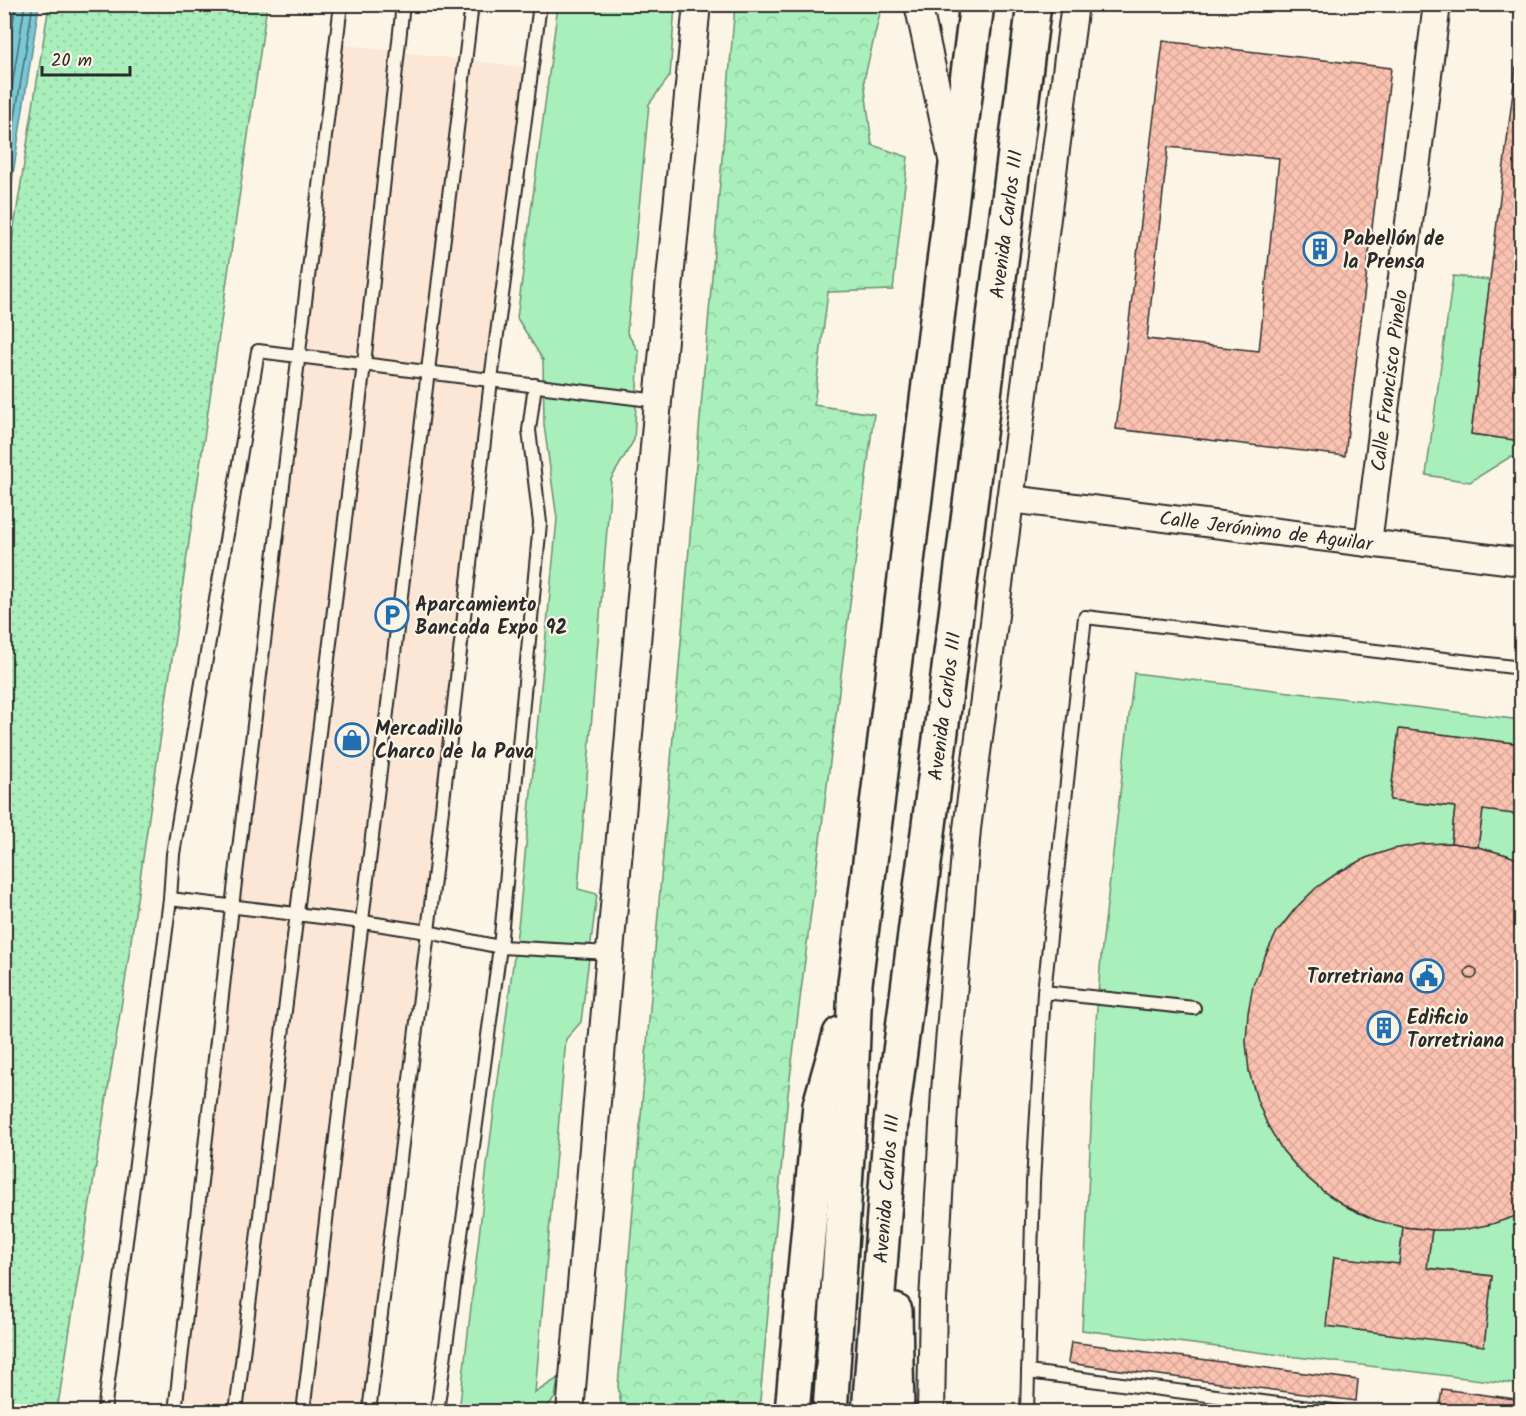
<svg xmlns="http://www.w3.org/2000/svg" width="1526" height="1416" viewBox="0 0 1526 1416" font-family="Kalam,sans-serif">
<defs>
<pattern id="grass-dots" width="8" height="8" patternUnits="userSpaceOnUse" patternTransform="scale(1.5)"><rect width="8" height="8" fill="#a9efbb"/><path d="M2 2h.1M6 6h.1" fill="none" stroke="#92cda1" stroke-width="1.8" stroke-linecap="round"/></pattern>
<pattern id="forest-crowns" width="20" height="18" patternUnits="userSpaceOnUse" patternTransform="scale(1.5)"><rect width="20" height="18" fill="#a9efbb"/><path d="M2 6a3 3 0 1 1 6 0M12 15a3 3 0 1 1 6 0" fill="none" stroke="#92cda1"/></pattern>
<pattern id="building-cross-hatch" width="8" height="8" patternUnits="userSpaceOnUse" patternTransform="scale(1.5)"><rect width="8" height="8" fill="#fbc2b1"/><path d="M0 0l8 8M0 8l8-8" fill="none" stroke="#d7a798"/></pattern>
</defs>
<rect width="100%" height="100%" fill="#fcf5e5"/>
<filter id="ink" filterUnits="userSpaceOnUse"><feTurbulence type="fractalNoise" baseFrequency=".0167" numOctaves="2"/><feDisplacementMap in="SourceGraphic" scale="12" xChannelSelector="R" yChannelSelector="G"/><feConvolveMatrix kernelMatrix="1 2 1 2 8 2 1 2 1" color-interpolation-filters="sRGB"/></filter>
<g filter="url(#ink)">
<path fill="#fce6d5" d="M337,44L532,68L369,1411L175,1412Z"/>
<path fill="url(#grass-dots)" stroke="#6a8d73" stroke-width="1.5" d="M49,5H267L125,982L57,1411L5,1412L4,291Z"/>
<path fill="url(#forest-crowns)" stroke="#6a8d73" stroke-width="1.5" d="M735,5H882L864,80L872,145L908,157L893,290L828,292L814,405L874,414L788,1094L759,1411H622L618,1386Z"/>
<g fill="#a9efbb" stroke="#6a8d73" stroke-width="1.5">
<path d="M558,5H675L670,76L649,104L627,333L639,352L634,440L611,479L578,889L597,894L581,1022L566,1039L535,1393L558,1378L555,1398L543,1411L459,1412L488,1157L519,918L557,519L544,425L543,360L517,318Z"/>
<path d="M1453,276L1490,280L1471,434L1521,441V458L1510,457L1470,482L1426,475Z"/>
<path d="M1134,673L1521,720V744L1399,729L1390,799L1455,807L1451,843C1422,844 1394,847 1367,858C1326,874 1291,906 1271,945C1220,1039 1253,1155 1348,1207C1365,1217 1384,1222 1403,1227L1399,1264L1334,1257L1327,1325L1484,1345L1492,1276L1427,1268L1432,1230C1464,1230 1491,1225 1521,1214V1385L1082,1330L1095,1035L1101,956Z"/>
<path d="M1483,810L1521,815V861L1507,855L1478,847Z"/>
</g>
<path fill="#79c8d5" stroke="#5a8991" stroke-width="1.5" d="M5,4L39,5L5,226L4,5Z"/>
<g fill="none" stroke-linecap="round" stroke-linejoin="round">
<g stroke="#4a6a6f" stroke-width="1.5">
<path d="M4,79L16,4"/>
<path d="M4,138L25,4"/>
<path d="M4,187L33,4"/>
</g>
</g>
<g fill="url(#building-cross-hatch)" stroke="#2b2b2b" stroke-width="1.5" fill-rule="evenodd">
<path d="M1163,41L1391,68L1345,456L1116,429ZM1168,147L1279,158L1259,351L1147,339Z"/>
<path d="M1516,67H1522V441L1471,434Z"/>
<path d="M1399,729L1522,744V815L1483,810L1478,847L1451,843L1455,807L1390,800Z"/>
<path d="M1451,843L1478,847L1507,855L1522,861V1214L1492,1224L1462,1230H1432L1403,1227L1375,1220L1349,1208L1324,1192L1302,1173L1283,1151L1268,1126L1257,1100L1249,1071L1246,1042L1248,1013L1253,985L1264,958L1277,932L1295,909L1316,888L1339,872L1366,858L1393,849L1422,844Z"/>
<circle cx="1428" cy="970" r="7"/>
<circle cx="1471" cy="973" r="6"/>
<path d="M1403,1227L1432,1230L1427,1268L1492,1276L1484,1346L1326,1326L1334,1257L1399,1264Z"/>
<path d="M1071,1342L1358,1380L1356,1401L1068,1363Z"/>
<path d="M1442,1389L1522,1400V1412L1439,1411Z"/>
</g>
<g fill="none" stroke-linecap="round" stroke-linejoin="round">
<defs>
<g id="lane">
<path d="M170,899L363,922L428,932L500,947L610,953"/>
<path d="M1044,992L1194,1008"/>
<path d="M1028,1372L1341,1412"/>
<path d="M104,1412L170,899L173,854L258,351L658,401"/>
<path d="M175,1412L232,907L341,4"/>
<path d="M236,1412L364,364L403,4"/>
<path d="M303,1412L472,4"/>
<path d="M369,1412L428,932L491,380L540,4"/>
<path d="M437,1412L500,947L540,523L529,430L535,385"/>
<path d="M1027,1412L1033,1183L1044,992L1085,617L1522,668"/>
</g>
<g id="street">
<path d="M918,4L952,159"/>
<path id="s1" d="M1010,499L1522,562"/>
<path id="s2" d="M1368,543L1437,4"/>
<path d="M570,1412L658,401L697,4"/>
<path d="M931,1412L933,1301L945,1091L967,829L1075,4"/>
</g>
<g id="primary">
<path d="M895,1311L897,1412"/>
<path d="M792,1412L820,1105L840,1034"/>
<path d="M830,1412L850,1111L855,983L955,173L977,4"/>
<path id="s3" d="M869,1412L891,1122L1034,4"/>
</g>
</defs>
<use href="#lane" stroke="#2b2b2b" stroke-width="16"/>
<use href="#street" stroke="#2b2b2b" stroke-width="30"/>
<use href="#primary" stroke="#2b2b2b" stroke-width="38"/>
<use href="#lane" stroke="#fcf5e5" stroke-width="12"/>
<use href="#street" stroke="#fcf5e5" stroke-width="26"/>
<use href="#primary" stroke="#fcf5e5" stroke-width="33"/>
</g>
</g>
<defs>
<symbol id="building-ring" viewBox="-11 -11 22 22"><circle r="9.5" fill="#fcf5e5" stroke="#1f6fb2" stroke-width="1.5"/><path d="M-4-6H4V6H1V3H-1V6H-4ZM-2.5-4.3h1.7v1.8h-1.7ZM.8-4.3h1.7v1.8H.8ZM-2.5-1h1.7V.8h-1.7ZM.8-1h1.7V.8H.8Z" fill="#1f6fb2"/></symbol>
<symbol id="parking-ring" viewBox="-11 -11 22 22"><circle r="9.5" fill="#fcf5e5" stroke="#1f6fb2" stroke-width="1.5"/><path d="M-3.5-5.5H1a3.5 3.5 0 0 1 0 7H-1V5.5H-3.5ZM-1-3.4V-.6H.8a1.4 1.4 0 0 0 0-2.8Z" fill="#1f6fb2"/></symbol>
<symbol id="shop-ring" viewBox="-11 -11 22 22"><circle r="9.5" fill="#fcf5e5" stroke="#1f6fb2" stroke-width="1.5"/><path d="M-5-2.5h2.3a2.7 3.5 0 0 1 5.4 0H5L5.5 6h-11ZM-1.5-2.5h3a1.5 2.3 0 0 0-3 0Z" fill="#1f6fb2"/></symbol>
<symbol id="civic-ring" viewBox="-11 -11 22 22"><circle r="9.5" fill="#fcf5e5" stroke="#1f6fb2" stroke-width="1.5"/><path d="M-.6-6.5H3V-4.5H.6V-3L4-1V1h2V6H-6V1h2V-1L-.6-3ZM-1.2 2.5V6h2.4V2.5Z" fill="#1f6fb2"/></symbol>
</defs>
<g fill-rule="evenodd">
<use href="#building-ring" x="1301" y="230" width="38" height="38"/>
<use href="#parking-ring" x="373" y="596" width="38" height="38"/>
<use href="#shop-ring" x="333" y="721" width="38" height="38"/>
<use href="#civic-ring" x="1408" y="957" width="38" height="38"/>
<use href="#building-ring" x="1365" y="1009" width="38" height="38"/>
</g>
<g text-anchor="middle" stroke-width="4.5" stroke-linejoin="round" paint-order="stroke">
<g font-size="20" fill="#2b2b2b" stroke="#fcf5e5">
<text dy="7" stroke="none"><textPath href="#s3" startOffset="1196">Avenida Carlos III</textPath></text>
<text dy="7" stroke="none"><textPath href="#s2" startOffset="164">Calle Francisco Pinelo</textPath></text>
<text dy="7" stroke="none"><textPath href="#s1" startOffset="258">Calle Jerónimo de Aguilar</textPath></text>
<text dy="7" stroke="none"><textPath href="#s3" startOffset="710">Avenida Carlos III</textPath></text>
<text dy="7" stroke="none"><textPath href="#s3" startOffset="224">Avenida Carlos III</textPath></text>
</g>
<g font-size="20" font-weight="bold" fill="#2b2b2b" stroke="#fcf5e5" text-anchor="start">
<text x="1343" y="245">Pabellón de<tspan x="1343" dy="23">la Prensa</tspan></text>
<text x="415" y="611">Aparcamiento<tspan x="415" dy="23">Bancada Expo 92</tspan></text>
<text x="375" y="735">Mercadillo<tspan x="375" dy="23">Charco de la Pava</tspan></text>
<text x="1404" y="983" text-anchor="end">Torretriana</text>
<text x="1407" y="1024">Edificio<tspan x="1407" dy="23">Torretriana</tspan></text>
</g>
</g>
<rect width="1526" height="1416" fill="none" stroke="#fcf5e5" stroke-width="24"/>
<rect x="12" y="12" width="1502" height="1392" fill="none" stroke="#2b2b2b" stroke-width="2" filter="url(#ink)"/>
<path d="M42 66v9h88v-9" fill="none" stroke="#2b2b2b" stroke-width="3"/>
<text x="51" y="66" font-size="18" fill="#2b2b2b" stroke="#fcf5e5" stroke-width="4.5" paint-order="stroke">20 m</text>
</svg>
